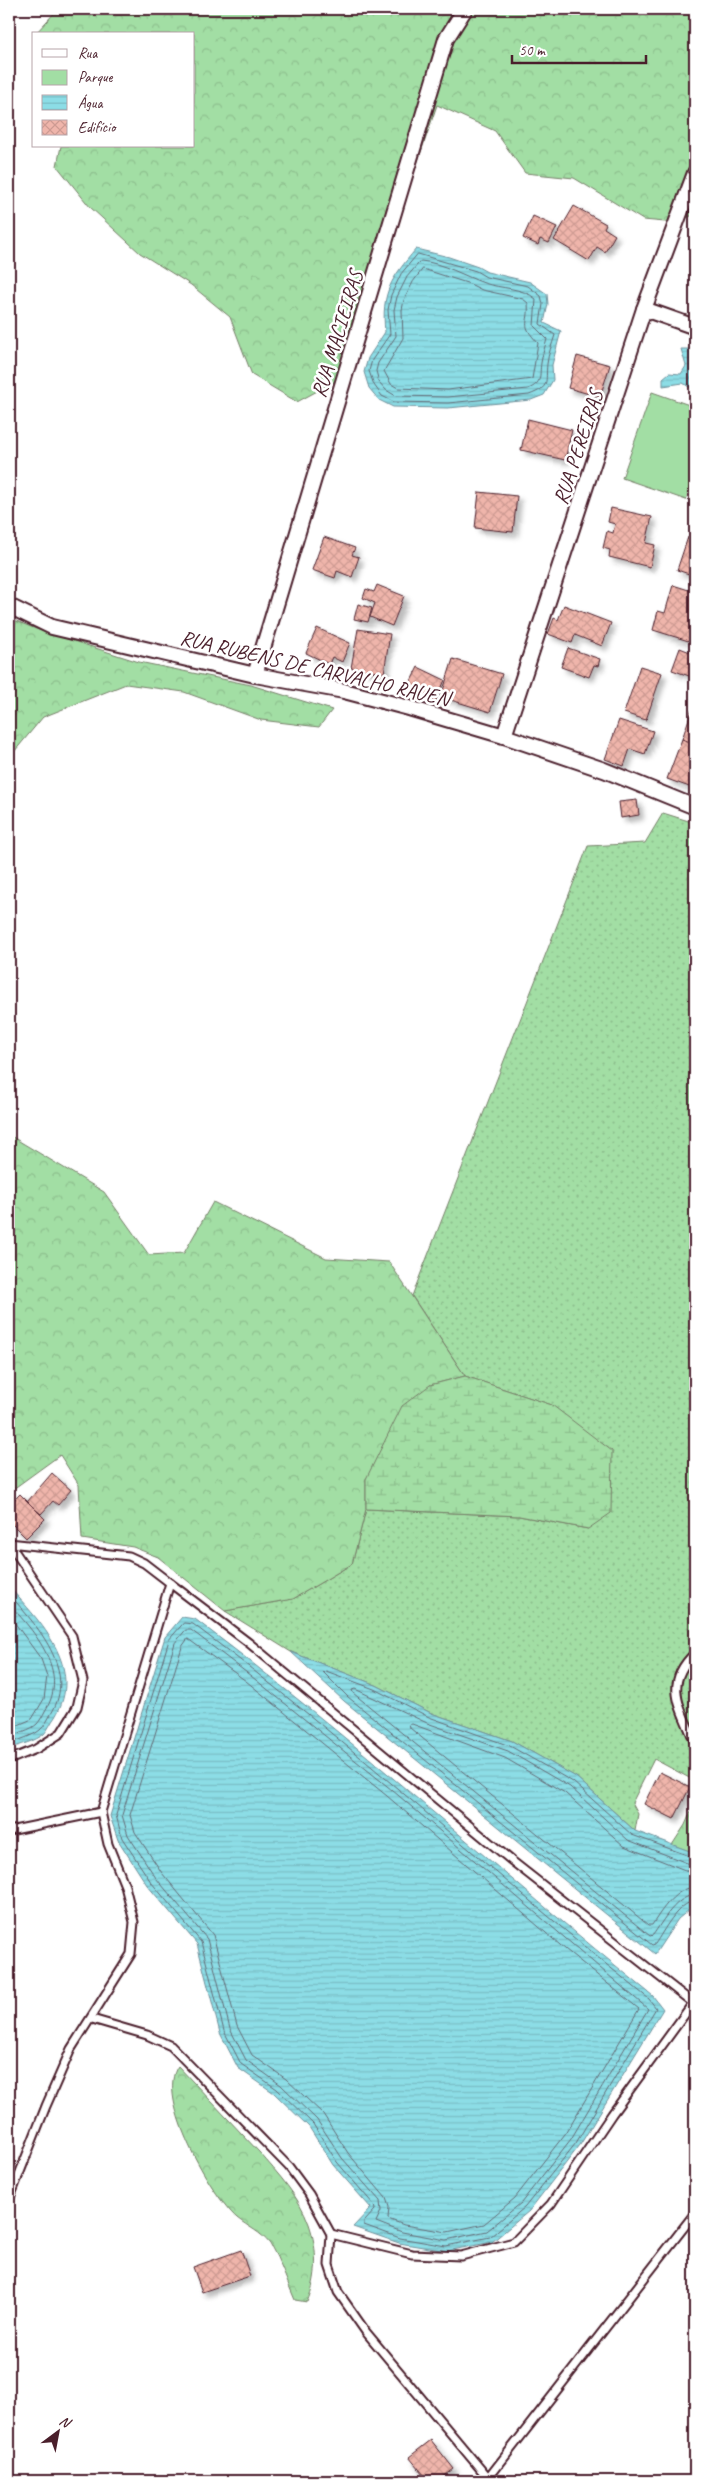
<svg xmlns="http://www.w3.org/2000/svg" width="704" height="2490" viewBox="0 0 704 2490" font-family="Caveat,sans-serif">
<defs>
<pattern id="green-dots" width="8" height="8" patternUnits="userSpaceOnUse" patternTransform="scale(1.25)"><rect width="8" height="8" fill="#a2dea4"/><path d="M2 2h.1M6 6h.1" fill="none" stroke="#8dbe8d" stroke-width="1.8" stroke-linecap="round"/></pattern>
<pattern id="forest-crowns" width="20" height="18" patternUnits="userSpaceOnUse" patternTransform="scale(1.25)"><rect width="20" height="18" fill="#a2dea4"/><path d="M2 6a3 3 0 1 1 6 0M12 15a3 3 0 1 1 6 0" fill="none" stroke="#8dbe8d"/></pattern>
<pattern id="wetland-marsh" width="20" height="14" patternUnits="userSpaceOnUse" patternTransform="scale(1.25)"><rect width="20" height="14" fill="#a2dea4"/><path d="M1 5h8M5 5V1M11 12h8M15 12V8" fill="none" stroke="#8dbe8d"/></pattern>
<pattern id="water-rules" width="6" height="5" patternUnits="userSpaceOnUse" patternTransform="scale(1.25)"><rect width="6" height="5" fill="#8cdde6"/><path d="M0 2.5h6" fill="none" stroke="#7abdc5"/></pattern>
<pattern id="building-cross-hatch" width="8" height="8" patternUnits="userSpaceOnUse" patternTransform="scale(1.25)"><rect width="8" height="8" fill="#efb5ab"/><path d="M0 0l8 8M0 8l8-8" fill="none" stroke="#ce9b93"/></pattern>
<filter id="shadow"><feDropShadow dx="4.5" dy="4.5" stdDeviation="2.5" flood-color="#0004"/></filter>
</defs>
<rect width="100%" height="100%" fill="#fff"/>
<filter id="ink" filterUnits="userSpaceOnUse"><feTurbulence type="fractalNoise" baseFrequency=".02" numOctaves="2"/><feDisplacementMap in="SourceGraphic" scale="10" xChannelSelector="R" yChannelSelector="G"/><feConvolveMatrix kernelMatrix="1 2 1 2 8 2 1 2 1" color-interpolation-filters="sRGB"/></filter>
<g filter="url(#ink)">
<path fill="url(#green-dots)" stroke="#767e68" d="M663,813L695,823V1781L654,1759L632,1803L638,1814L635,1831L576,1777L512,1741L431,1713L376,1685L291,1652L225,1611L293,1599L352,1564L366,1509L519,1516L588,1529L552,1405L465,1376L412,1296L588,846L645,843Z"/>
<g fill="url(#forest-crowns)" stroke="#767e68">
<path d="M58,9H695V214L676,223L643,220L574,178L525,173L495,131L437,105L345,376L297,402L252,375L230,317L191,285L140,253L90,207L57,166L61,146H194V34H35Z"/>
<path d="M9,618L36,629L139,662L251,685L332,710L319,727L261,720L184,692L126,684L43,717L9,758Z"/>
<path d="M9,1135L104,1192L149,1255L184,1253L213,1202L326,1258L389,1262L465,1376L430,1385L366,1479V1509L352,1564L293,1599L225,1611L158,1557L133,1547L82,1539L79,1485L60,1455L9,1492Z"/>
<path d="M695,1802V1853L672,1845L685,1825Z"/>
<path d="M178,2066C205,2095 232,2123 259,2152C278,2174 299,2196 309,2224C318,2250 318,2277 307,2302L295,2300C287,2282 280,2261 270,2244C261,2232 248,2227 237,2218C211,2195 155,2098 178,2066Z"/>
</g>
<path fill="url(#wetland-marsh)" stroke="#767e68" d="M465,1376L552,1405L612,1451L611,1513L588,1529L519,1516L366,1509V1479L402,1406L430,1385Z"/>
<path fill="#a2dea4" stroke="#767e68" d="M652,392L695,407V474L686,500L622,478Z"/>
<g fill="url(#water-rules)" stroke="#72919b">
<path d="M416,249L449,257L478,267L487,272L530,282L547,294L548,304L544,323L561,331L552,365L553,380L544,395L531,400L448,408L393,407L379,400L369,388L364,372L368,358L385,332C381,292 391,279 416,249Z"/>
<path d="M681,349H695V391L683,383L663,386V378L669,373L681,374L686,366Z"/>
<path d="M9,1587C41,1622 85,1668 55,1717C51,1722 48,1730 44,1734C36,1741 19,1745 9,1749Z"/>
<path d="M182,1617L195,1619C353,1737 498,1872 653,1996L663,2009L580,2145L529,2211L492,2242L447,2251L399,2243L353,2227L371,2208L333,2165L309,2127L274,2093L238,2068L220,2033L197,1944L147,1885L118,1840L110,1816L165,1637Z"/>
<path d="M291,1652L376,1685L431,1713L512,1741L576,1777L635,1831L695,1853V1905L678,1919L655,1954L344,1701Z"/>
</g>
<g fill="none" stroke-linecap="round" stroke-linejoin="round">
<g stroke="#646b76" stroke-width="1">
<path d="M418,254L476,271L486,277L528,286L541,296L543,304L540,324L555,335C552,345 548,354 547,364C545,382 551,387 529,395L448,403L394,402L382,396L374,385L369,371L372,360L390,334L388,310L391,295L401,274Z"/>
<path d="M421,261C443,263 464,276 484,283C501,289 522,287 536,299L534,326L547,339C545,347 542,355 541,363C539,376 543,383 528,389L448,397L396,396L386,390L379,382L376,371L378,363L396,336L394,310L397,297L407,277Z"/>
<path d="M423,269L470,284L482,290L523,299L528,303C530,326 519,322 538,343L532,379L448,390L398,388L391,384L384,371L403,338L402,310L404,300L413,282Z"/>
<path d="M9,1594C37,1626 78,1670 51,1714C48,1719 45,1726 40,1730C33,1736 18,1740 9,1744"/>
<path d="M9,1604C35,1632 70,1672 45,1711C43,1715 40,1721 37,1724C31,1730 17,1733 9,1737"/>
<path d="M9,1615L41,1659L47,1676L44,1699L32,1719L9,1729"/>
<path d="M184,1623L193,1624C351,1742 495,1876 649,1999L656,2008L576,2143L525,2207L490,2237L446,2246L400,2238L364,2225V2222L375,2210L374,2205L337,2162L313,2124L277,2089L241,2064L224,2031L201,1942L151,1882L122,1838L116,1815L169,1640Z"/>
<path d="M186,1630H191L251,1676L392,1790L648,2009L571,2139L521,2203L487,2231L446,2240L402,2232L376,2222L381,2211L380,2201L342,2158L317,2120L281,2085L246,2060L230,2029L207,1939L156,1878L128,1835L122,1815L175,1643Z"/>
<path d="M188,1639L246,1681L387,1796L560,1945L639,2009L565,2134L515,2198L484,2224L447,2232L404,2225L388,2219L389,2207L386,2198L348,2153L323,2114L286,2079L252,2055L237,2026L213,1935L162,1873L135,1832L130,1815L182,1647Z"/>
<path d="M695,1858L632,1835L573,1782L510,1746L429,1717L374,1689L326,1671L323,1672L348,1697L652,1945L655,1944C664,1931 677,1903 695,1901"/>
<path d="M695,1864L687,1863L628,1840L570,1787L508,1751L427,1723L355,1689L352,1690L353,1693L650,1936L653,1935C663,1921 676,1896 695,1895"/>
<path d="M695,1872L685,1870L624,1846L565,1793L505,1758L412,1724L409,1725L410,1728L648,1925H652C662,1910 675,1888 695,1887"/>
</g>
</g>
<g fill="url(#building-cross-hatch)" stroke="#4a1f2b" filter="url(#shadow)">
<path d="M574,206L606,224L604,228L615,235L605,252L597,247L589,261L554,240Z"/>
<path d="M533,216L557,227L549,243L540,239L538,245L523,238Z"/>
<path d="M577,356L610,365L600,397L568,388Z"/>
<path d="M528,419L572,430L565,460L521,450Z"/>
<path d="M479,492L517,496L513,532L475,528Z"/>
<path d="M611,508L652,517L646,543L655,545L650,567L609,557L610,550L603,548L607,531L613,533L615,524L608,522Z"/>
<path d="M324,537L355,548L352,555L359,557L352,577L337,571L335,578L312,570Z"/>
<path d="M688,537L695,540V576L677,570Z"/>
<path d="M377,585L404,596L392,626L370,617L375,603L363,598L366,589L374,592Z"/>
<path d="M673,585L695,592V643L653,630L658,611L665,613Z"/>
<path d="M358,604L372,608L368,622L354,619Z"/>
<path d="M564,605L611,623L602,646L575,635L572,643L548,634L554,618L558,620Z"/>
<path d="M317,628L350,643L342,662L332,657L329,664L306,653Z"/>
<path d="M358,629L390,634L384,673L351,668Z"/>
<path d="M568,648L600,659L598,666L594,665L589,677L561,667Z"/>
<path d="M680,648L695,654V678L672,670Z"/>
<path d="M453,659L502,674L490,712L441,697Z"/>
<path d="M640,666L662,673L646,720L624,713Z"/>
<path d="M418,667L445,680L435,702L407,689Z"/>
<path d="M692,710L695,712V744L682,739Z"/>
<path d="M619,720L653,731L645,754L630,749L624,766L605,759Z"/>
<path d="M682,739L695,744V789L667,779Z"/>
<path d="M637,800L639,815L621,818L619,802Z"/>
<path d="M52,1473L71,1490L58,1505L53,1501L41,1514L27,1502Z"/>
<path d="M20,1494L45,1519L26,1538L9,1521V1505Z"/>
<path d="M660,1772L690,1787L674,1819L644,1804Z"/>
<path d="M241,2250L250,2276L202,2292L193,2267Z"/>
<path d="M431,2440L454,2469L438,2481H429L409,2457Z"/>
</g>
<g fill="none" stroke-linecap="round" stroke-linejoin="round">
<defs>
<g id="service">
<path d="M9,1543L72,1636L83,1681L77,1707L61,1733L36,1749L9,1760"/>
<path d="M9,1543L129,1556L144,1563L170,1583"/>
<path d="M695,1653C662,1684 681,1708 695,1743"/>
<path d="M9,1831L101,1812"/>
<path d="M92,2019L147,2035L171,2046L289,2167L309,2194L331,2234L329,2265L338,2292L366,2332L488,2478"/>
<path d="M9,2200L46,2106L71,2049L131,1954L134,1922L125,1886L108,1844L101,1812L170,1583L249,1643L512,1861L693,2003"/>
<path d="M331,2234L412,2254L461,2256L514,2242L551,2204L612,2114L693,2003L695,2005"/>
<path d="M486,2481L695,2213"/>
</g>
<g id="minor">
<path d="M644,309L695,327"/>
<path d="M9,606L52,627L255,675L344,691L409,708L504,736L604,770L695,807"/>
<path d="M255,675L446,39L465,9"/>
<path d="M504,736L644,309L695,173"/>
</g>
</defs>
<use href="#service" stroke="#4a1f2b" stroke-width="11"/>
<use href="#minor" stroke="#4a1f2b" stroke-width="18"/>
<use href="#service" stroke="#fff" stroke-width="7"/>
<use href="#minor" stroke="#fff" stroke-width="14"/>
</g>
</g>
<g text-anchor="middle" stroke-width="5" stroke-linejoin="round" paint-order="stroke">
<g font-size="21" fill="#4a1f2b" stroke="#fff">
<text transform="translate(337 334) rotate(-73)" y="7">RUA MACIEIRAS</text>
<text transform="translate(578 447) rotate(-72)" y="7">RUA PEREIRAS</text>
<text transform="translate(315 668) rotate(13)" y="7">RUA RUBENS DE CARVALHO RAUEN</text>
</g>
</g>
<rect width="704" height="2490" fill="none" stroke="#fff" stroke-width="30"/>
<rect x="15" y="15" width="674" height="2460" fill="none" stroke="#4a1f2b" stroke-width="2" filter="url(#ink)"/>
<rect x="32" y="32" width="162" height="115" fill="#ffffff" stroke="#b7a5aa"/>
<rect x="42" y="49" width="25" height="8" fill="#ffffff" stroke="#b7a5aa"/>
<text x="78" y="58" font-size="15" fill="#4a1f2b">Rua</text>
<rect x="42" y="70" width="25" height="15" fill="#a2dea4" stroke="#b7a5aa"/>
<text x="78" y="82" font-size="15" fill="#4a1f2b">Parque</text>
<rect x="42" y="95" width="25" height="15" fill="url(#water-rules)" stroke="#b7a5aa"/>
<text x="78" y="108" font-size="15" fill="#4a1f2b">Água</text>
<rect x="42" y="120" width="25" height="15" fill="url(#building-cross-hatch)" stroke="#b7a5aa"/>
<text x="78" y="132" font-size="15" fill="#4a1f2b">Edifício</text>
<g transform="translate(58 2432) rotate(32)" stroke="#ffffff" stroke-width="4" paint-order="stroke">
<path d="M0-4L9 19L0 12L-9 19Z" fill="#4a1f2b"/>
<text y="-8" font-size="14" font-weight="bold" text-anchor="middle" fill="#4a1f2b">N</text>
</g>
<path d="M512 55v8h134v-8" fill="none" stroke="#4a1f2b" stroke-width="2.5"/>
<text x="519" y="55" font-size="15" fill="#4a1f2b" stroke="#ffffff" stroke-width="4" paint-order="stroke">50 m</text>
</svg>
